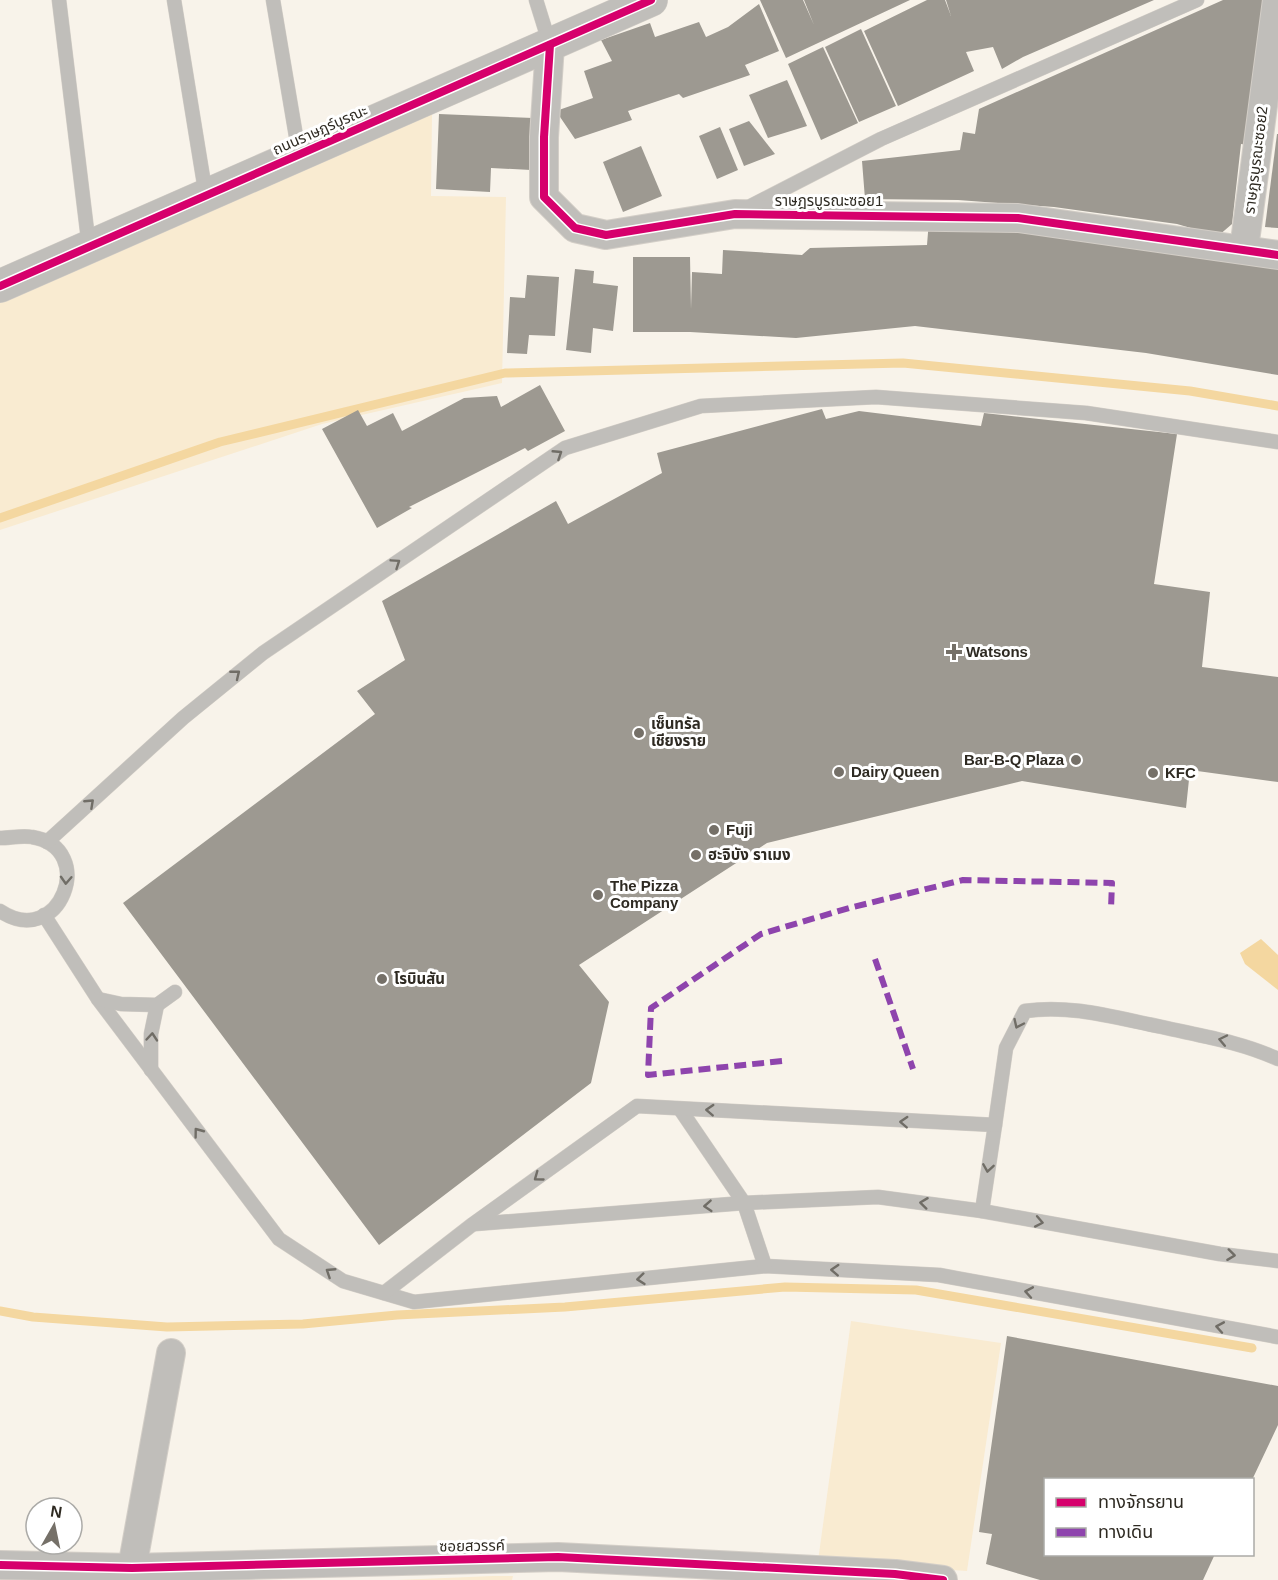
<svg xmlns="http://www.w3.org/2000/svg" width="1278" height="1580" viewBox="0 0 1278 1580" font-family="Helvetica,'Noto Sans Thai',sans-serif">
<rect width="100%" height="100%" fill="#f8f3ea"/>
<g fill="#f9ebd1">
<path d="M432,114L431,196L506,197L502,383L322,424L0,530V301Z"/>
<path d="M851,1321L1001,1343L967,1571L818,1561Z"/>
<path d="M493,1576H513L512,1580H397Z"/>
</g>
<path fill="#f4d7a0" d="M1261,939L1278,955V990L1245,964L1240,953Z"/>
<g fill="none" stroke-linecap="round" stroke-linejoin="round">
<g stroke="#f4d7a0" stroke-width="9">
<path d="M0,518L220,442L505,373L903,363L1190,391L1278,406"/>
<path d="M0,1311L33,1317L167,1327L303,1324L397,1315L565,1307L785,1287L916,1290L1252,1348"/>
</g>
</g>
<g fill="#9d9991">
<path d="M760,0H803L814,25L804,0H910L786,58Z"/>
<path d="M927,0H945L951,16L946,0H1154L1023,57L1002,69L993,47L966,52L974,71L898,106L864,31Z"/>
<path d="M1223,0H1268L1248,145L1241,144L1232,224L1218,236L1177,224L1054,207L958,200L865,199L862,161L960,150L963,132L975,134L979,109Z"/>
<path d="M759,4L779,51L745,65L750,75L683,98L679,94L628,111L632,120L575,139L556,111L593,98L584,71L612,61L601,40L650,23L655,37L699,22L706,37L728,27Z"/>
<path d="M861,29L896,106L859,122L825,47Z"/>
<path d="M823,47L858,123L821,140L788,64Z"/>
<path d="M787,80L807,126L768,138L749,95Z"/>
<path d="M439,114L533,118L531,170L491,168L490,192L436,189Z"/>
<path d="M749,121L775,154L744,166L729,129Z"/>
<path d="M720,127L738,170L717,179L699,136Z"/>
<path d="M1277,134H1278V228L1265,227Z"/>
<path d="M641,146L662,196L623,212L603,162Z"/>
<path d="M929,220L1278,266V375L1146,353L915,326L796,338L690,332H633V257H690L691,309L692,272L722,274L723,250L802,255L810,248L927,245Z"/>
<path d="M575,269L594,271L593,283L618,286L613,331L593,328L591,353L566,350Z"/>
<path d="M527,275L559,277L555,336L529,335L527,354L507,353L510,297L525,298Z"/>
<path d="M540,385L565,431L528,451L525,448L409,507L412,508L377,528L322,429L358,410L367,426L393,413L402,431L464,398L497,396L501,407Z"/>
<path d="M822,409L826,419L859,411L981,426L984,413L1177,434L1154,584L1210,592L1202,667L1278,677V782L1190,770L1186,808L1022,781L767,843L579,965L609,1002L591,1083L379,1245L123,903L375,714L357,691L405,660L382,601L556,501L568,524L662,473L657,453Z"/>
<path d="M1007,1336L1278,1386V1425L1252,1480H1046V1554H1215L1203,1580H1040L986,1564L992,1534L979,1532Z"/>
</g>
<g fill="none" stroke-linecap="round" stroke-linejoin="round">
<defs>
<g id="service">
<path d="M59,0L89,247"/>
<path d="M174,0L206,196"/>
<path d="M273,0L299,154"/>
<path d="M536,0L550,45"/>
<path d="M745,209L881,139L1197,0"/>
<path d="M0,838C10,838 22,835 32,837C99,848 60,951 0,911"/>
<path d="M47,842L183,718L263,653L565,448L701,406L876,397L1086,413L1278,442"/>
<path d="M44,915L98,999L279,1239L343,1281L414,1302L765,1266L939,1275L1278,1337"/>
<path d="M98,999L121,1004L157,1005L175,992"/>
<path d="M151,1070V1034L157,1005"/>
<path d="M680,1109L744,1203L765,1266"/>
<path d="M982,1211L995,1125"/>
<path d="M475,1224L744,1203L878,1197L982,1211L1220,1254L1278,1261"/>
<path d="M384,1293L473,1224L637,1106L995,1125L1006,1048L1025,1011C1071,1004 1116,1018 1162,1027C1202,1036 1241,1042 1278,1059"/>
</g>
<g id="minor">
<path d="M550,45L544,137V197L575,228L606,235L735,214L1018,218L1278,255"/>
<path d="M1244,249L1277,0"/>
<path d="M0,1565L132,1568L558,1557L895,1574L943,1580"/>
<path d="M132,1568L171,1353"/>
</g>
<path id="tertiary" d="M0,286L651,0"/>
</defs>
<use href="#service" stroke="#d3cec7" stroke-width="15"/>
<use href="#minor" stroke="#d3cec7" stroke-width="30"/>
<use href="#tertiary" stroke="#d3cec7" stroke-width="34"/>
<use href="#service" stroke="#c0beba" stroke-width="14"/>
<use href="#minor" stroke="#c0beba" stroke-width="28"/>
<use href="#tertiary" stroke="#c0beba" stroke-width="33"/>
<g stroke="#8e44ad" stroke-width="6" stroke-dasharray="12 6" stroke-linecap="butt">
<path d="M875,959L913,1069"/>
<path d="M782,1061L648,1075L651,1008L761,934L849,908L963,880L1112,883L1111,909"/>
</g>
<defs>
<g id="cycleway">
<path d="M550,45L544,137V197L575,228L606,235L735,214L1018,218L1278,255"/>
<path d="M0,286L651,0"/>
<path d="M0,1565L132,1568L558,1557L895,1574L943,1580"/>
</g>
</defs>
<use href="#cycleway" stroke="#fff" stroke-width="11"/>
<use href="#cycleway" stroke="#d6006c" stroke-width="8"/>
</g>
<defs><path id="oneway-chevron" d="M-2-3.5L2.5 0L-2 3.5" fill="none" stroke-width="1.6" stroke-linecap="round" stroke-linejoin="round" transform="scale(1.5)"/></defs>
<g stroke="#706d66">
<use href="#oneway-chevron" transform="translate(558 454) rotate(-33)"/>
<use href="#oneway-chevron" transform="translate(396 563) rotate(-34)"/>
<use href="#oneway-chevron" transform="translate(236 674) rotate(-39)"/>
<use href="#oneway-chevron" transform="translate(90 803) rotate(-43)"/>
<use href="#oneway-chevron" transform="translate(66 880) rotate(93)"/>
<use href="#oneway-chevron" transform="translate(1018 1024) rotate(115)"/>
<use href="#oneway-chevron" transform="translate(152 1037) rotate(-85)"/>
<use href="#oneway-chevron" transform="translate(1223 1040) rotate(-168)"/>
<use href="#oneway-chevron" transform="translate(710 1110) rotate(-177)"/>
<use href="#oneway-chevron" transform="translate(904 1122) rotate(-177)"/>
<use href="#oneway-chevron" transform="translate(198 1132) rotate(-127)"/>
<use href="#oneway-chevron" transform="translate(988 1168) rotate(99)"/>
<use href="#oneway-chevron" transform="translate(538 1177) rotate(144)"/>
<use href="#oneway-chevron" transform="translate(924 1203) rotate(-173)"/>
<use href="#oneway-chevron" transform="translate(708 1206) rotate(176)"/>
<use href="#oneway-chevron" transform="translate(1039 1222) rotate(11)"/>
<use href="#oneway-chevron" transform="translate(1231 1255) rotate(7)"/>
<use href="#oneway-chevron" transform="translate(835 1270) rotate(-177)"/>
<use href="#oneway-chevron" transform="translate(330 1272) rotate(-147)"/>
<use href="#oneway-chevron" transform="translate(641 1279) rotate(174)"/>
<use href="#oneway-chevron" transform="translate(1029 1292) rotate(-170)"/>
<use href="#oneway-chevron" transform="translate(1220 1327) rotate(-170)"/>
</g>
<g fill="#757068" stroke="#fff" stroke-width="2">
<path d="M951 643h6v6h6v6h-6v6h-6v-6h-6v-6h6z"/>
<circle cx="639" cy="733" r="6"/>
<circle cx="1076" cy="760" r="6"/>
<circle cx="839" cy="772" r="6"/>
<circle cx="1153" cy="773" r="6"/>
<circle cx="714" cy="830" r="6"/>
<circle cx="696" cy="855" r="6"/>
<circle cx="598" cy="895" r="6"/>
<circle cx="382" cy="979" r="6"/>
</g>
<g text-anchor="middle" stroke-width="6" stroke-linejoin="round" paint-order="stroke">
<g font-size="15" fill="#2e2a22" stroke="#fff">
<text transform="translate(320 130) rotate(-24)" y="5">ถนนราษฎร์บูรณะ</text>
<text transform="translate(1256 160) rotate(-83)" y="5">ราษฎรบูรณะซอย2</text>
<text x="829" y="206">ราษฎรบูรณะซอย1</text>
<text transform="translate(472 1546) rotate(-1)" y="5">ซอยสวรรค์</text>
</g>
<g font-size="15" font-weight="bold" fill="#2e2a22" stroke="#fff" text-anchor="start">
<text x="966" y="657">Watsons</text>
<text x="651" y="729">เซ็นทรัล<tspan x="651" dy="17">เชียงราย</tspan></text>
<text x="1064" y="765" text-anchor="end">Bar-B-Q Plaza</text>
<text x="851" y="777">Dairy Queen</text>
<text x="1165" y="778">KFC</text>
<text x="726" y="835">Fuji</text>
<text x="708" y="860">ฮะจิบัง ราเมง</text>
<text x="610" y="891">The Pizza<tspan x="610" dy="17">Company</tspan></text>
<text x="394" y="984">โรบินสัน</text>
</g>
</g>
<rect x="1044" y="1478" width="210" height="78" fill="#ffffff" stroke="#abaaa7" stroke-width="1.5"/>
<rect x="1056" y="1498" width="30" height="9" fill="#d6006c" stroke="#abaaa7" stroke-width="1.5"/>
<text x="1098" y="1508" font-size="18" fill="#2e2a22">ทางจักรยาน</text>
<rect x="1056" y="1528" width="30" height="9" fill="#8e44ad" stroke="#abaaa7" stroke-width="1.5"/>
<text x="1098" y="1538" font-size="18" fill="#2e2a22">ทางเดิน</text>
<g transform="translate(54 1526) rotate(9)"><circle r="28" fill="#ffffff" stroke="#abaaa7" stroke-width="1.5"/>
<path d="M0-4.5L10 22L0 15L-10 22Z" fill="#757068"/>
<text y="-9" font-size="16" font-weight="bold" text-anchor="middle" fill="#2e2a22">N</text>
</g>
</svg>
